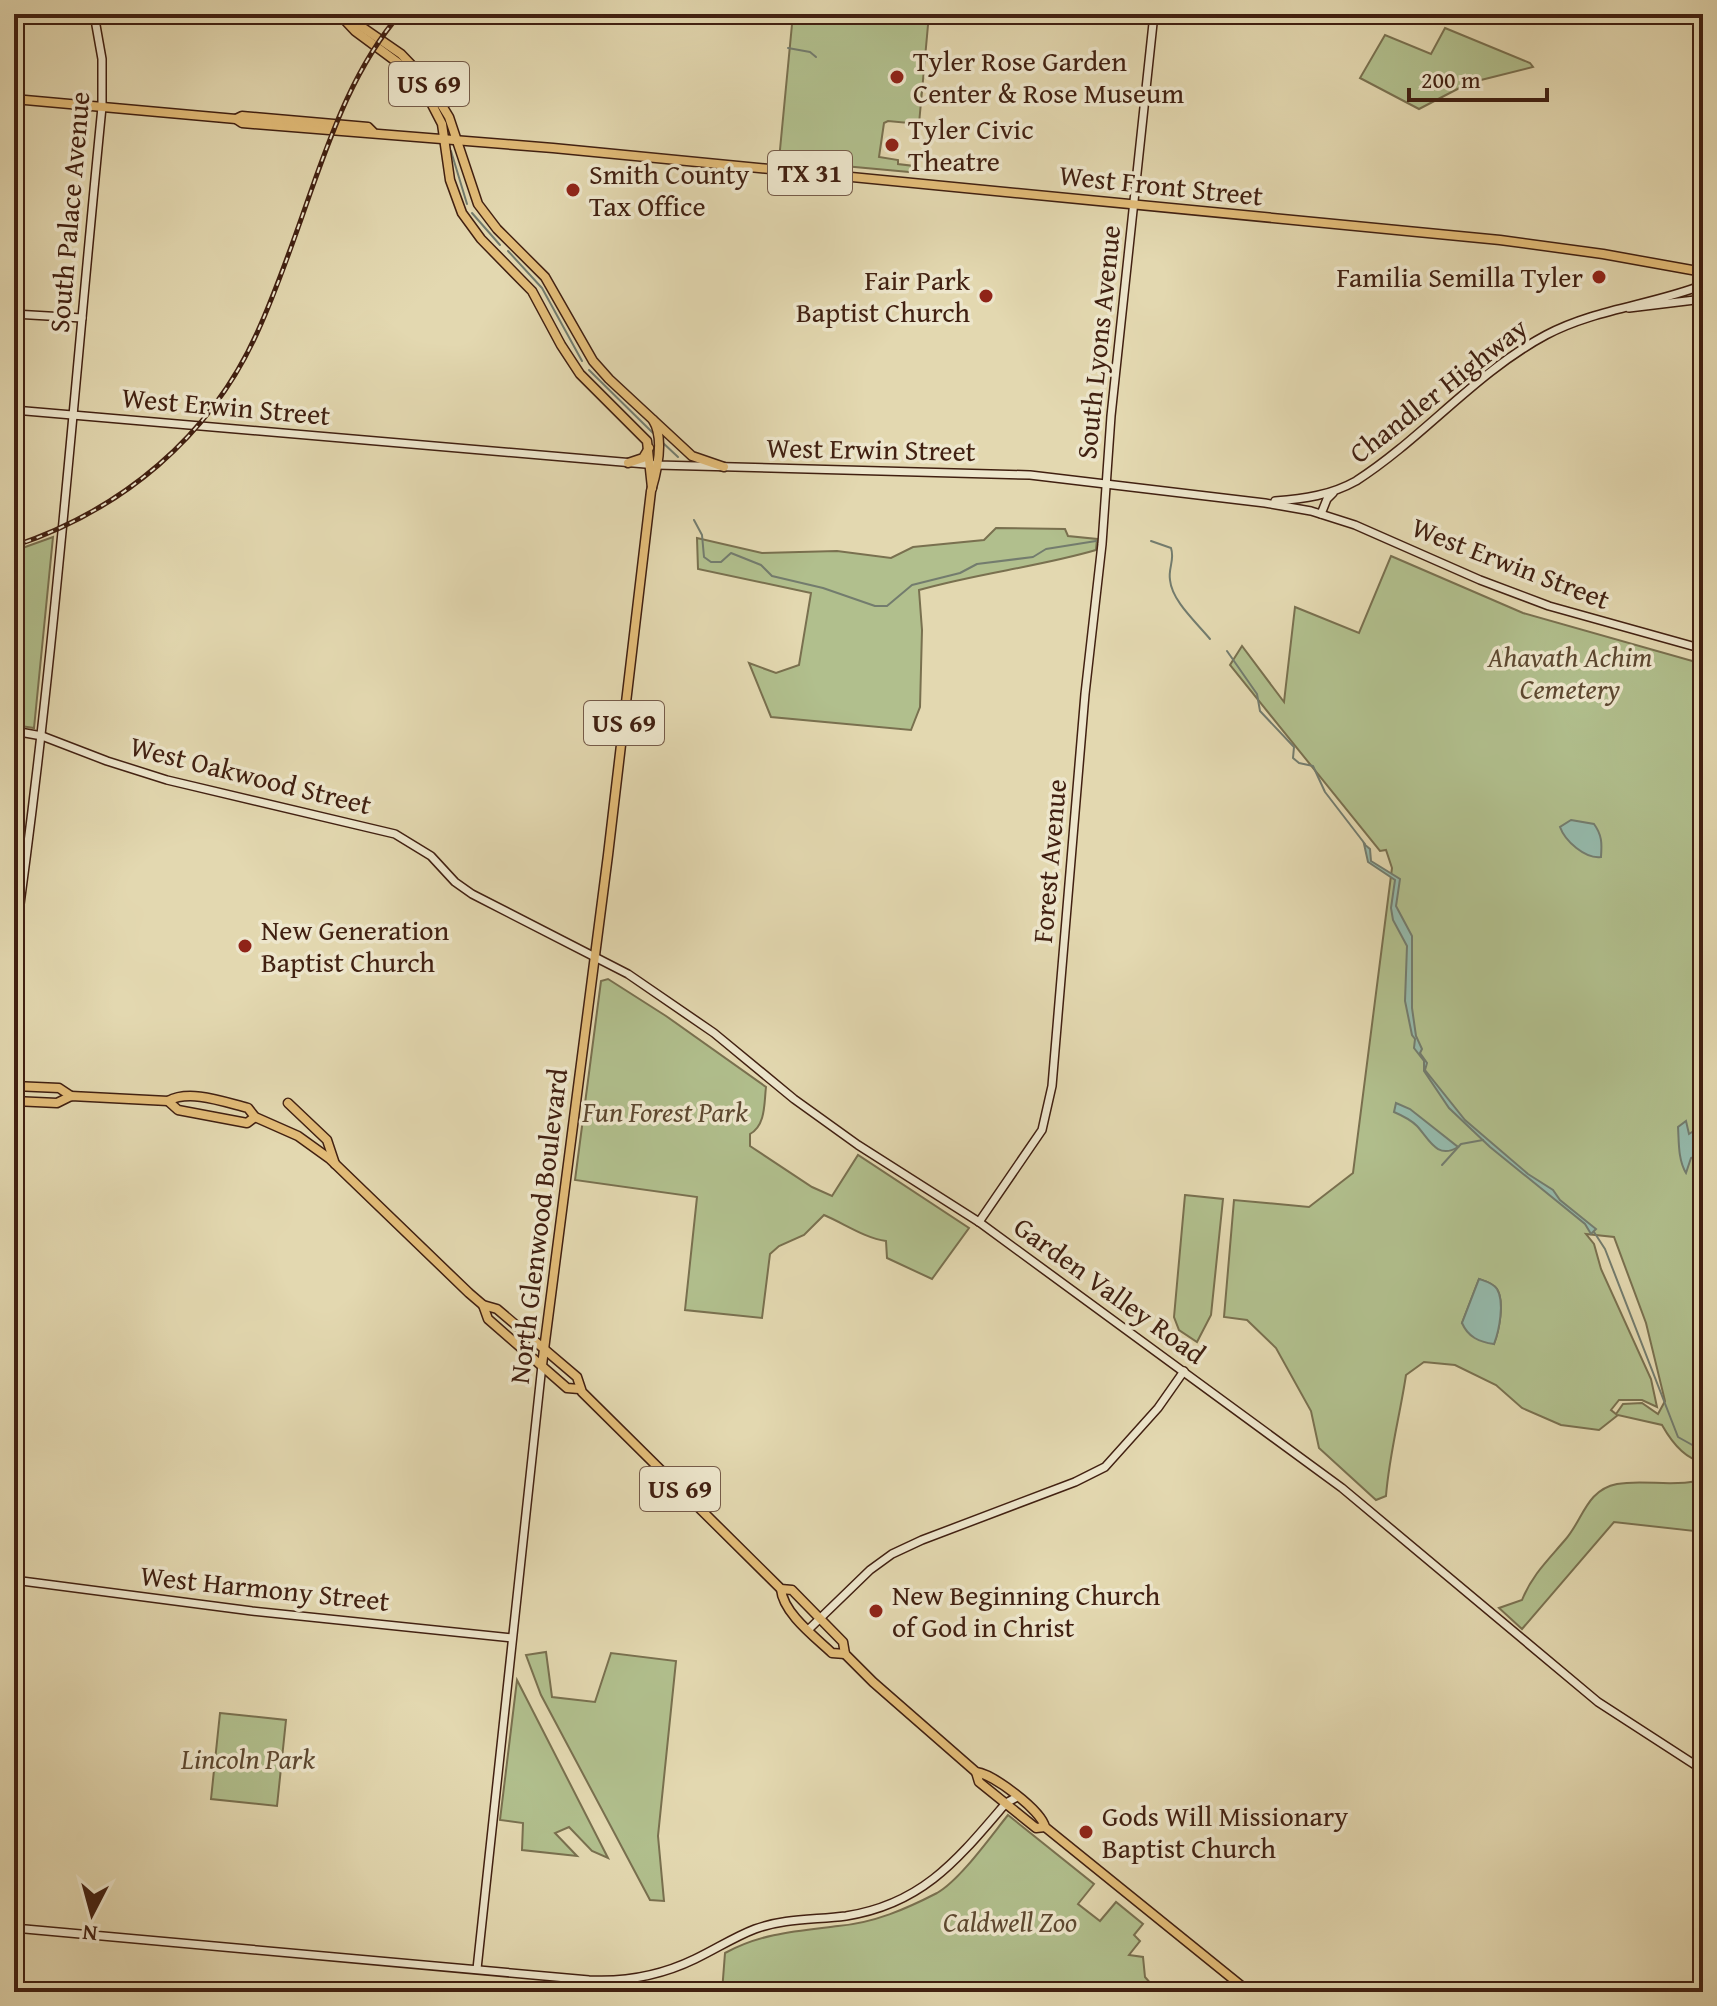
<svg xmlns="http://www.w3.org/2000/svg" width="1717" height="2006" viewBox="0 0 1717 2006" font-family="'Gentium Book Plus',serif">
<rect width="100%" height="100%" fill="#e3d8b0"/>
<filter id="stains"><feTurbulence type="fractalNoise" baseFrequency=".0025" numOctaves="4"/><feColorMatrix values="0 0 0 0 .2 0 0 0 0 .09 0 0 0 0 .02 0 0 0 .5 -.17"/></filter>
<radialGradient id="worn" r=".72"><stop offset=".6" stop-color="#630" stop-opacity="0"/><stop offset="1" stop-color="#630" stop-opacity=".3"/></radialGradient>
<g fill="#b1bf8d" stroke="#79704f" stroke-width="2" fill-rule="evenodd">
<path d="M793,14H929L919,124L888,121L884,123L879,157L898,160V164L914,166V170L909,172L779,160Z"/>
<path d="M1445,28L1530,63L1533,67L1469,83L1419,109L1360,78L1385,35L1431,54Z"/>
<path d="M996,528L1065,529L1068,536L1097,539L1096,550C1038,567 978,573 919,590L922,630L920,707L911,730L771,717L749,663L776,673L799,665L811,593L698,569L697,538L762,553L837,551L891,558L913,547L984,540Z"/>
<path d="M53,537L34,728L14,725V551Z"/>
<path d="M1391,556L1523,613L1703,664V1462C1684,1459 1671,1441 1662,1425L1618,1415L1599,1430L1561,1425L1522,1408L1496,1385L1455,1365L1424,1362L1406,1375C1400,1415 1389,1456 1386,1496L1376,1500L1319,1448L1311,1411L1276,1348L1247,1320L1224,1317L1234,1200L1309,1207L1353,1173L1392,868L1386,850L1380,851L1230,665L1242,646L1284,702L1295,607L1359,633ZM1586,1234L1614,1237L1646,1323L1665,1401L1658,1414L1642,1403L1623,1404L1616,1414L1611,1410L1619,1400H1642L1657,1407L1651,1379L1601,1269L1594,1244ZM1479,1279C1485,1281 1493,1283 1497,1289C1505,1302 1499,1331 1494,1344L1462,1323Z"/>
<path d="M608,979L666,1016L766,1087C764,1103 766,1125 750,1134V1146L812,1187L832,1196L858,1155L969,1228L932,1279L887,1258L886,1241C865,1238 845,1224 824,1215L804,1235L779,1246L770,1254L762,1318L685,1310L697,1197L575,1180L601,981Z"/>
<path d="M1185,1195L1223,1199L1211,1315L1197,1342L1179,1330L1174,1317Z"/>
<path d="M1696,1481L1703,1482V1532L1614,1522L1522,1629L1499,1608L1522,1600C1532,1575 1548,1560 1565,1540C1583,1520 1586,1490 1617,1484C1643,1479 1670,1487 1696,1481Z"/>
<path d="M546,1652L552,1697L595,1702L611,1653L676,1661L658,1836L664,1901L650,1900L541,1695L526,1655Z"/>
<path d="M517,1680L608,1858L592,1851L569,1827L555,1833L577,1856L522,1850L523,1823L500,1820Z"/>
<path d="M220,1713L286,1720L277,1806L211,1799Z"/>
<path d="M1008,1815L1094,1884L1078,1904L1100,1921L1116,1902L1143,1924L1134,1935L1140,1941L1129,1955L1143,1957L1145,1977L1158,1992H722L725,1953C762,1933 797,1931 838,1926C874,1923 906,1909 937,1893C960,1880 991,1836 1008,1815Z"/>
</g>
<g fill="#95baac" stroke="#737c6e" stroke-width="2">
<path d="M1571,820L1594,824C1602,835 1602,843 1601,857C1585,859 1565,841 1560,827Z"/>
<path d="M1364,844L1370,849L1371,861L1400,879L1396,906L1412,936V1008L1416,1036L1422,1049L1420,1053L1427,1063L1425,1070L1465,1120L1528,1174L1553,1190L1560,1200L1596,1229L1591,1234L1585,1224L1490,1147L1449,1108L1424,1071V1061L1414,1048L1415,1039L1412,1035L1405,1001L1407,946L1393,920L1391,908L1395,880L1368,862Z"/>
<path d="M1396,1103L1410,1109L1458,1147C1437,1160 1429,1139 1417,1126C1411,1120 1401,1115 1394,1112Z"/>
<path d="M1686,1121L1689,1134L1703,1125V1154L1691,1158L1686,1173C1678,1160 1679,1142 1678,1127Z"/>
<path d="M1479,1279C1485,1281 1493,1283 1497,1289C1505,1302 1499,1331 1494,1344C1479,1342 1468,1337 1462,1323Z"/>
</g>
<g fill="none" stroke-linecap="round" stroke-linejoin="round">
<g stroke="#737c6e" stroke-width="2">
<path d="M788,48L810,52L816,57"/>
<path d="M451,151L467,204"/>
<path d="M472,213L500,245"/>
<path d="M508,251L542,288L582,361"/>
<path d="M589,370L654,434"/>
<path d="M662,442L678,457"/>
<path d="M694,520L702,535L704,557L711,562H721L731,553L761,565L772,576L823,588L875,606H887L912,585L960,573L977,564L1033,557L1046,549L1096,541"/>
<path d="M1151,541L1171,548C1175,560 1168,568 1170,580C1172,601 1196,622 1210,639"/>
<path d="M1227,651L1257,694L1260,711L1294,747L1293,758L1299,763L1313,766L1325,792L1365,844"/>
<path d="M1442,1165L1461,1144L1483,1140"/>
<path d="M1594,1232L1605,1249L1678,1437L1703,1451"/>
</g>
<defs>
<g id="secondary">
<path d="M1629,308L1703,299"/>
<path d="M14,314L82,318"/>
<path d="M14,410L657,465L1030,475L1265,503L1311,511L1355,525L1480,580L1549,606L1703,649"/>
<path d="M1275,501C1304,499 1331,495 1356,481C1423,438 1475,373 1546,335C1595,309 1652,305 1703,285"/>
<path d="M1321,514L1327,499L1333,493"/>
<path d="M14,731L42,736L107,761L167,780L395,834L431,856L455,882L472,894L628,974L714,1033L794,1099L858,1145L979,1222L1342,1488L1598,1702L1703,1770"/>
<path d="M14,947C54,668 74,387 102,107V59L94,14"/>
<path d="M979,1222L1042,1130L1052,1086L1085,694L1102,544L1111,416L1154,14"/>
<path d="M14,1580L252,1611L512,1638"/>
<path d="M808,1630L870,1570L892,1554L922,1540L1075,1482L1105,1467L1158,1408L1184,1371"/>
<path d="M14,1928L589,1980C626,1982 662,1975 695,1959C716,1949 734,1937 755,1929C785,1918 815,1920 846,1916C923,1904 958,1859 1006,1803L1017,1797"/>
<path d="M477,1969L542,1365"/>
</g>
<g id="primary">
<path d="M339,14L355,31L401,65L426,93L442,124L450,180L462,213L481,239L532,291L561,345L580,374L647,441L652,488"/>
<path d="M351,24L359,25L401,54L427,81L449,117L478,204L497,229L545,277L593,361L609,379L692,456L724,467"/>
<path d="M14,99L236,119L242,123L553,148L1500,240L1603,254L1703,272"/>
<path d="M236,119L242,116L368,127L373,132"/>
<path d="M628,463L643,458L649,448"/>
<path d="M14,1086L59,1088L71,1096"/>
<path d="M14,1101L57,1103L71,1096L168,1101C190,1089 224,1102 248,1108L255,1117L298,1136L330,1159L469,1293L483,1305L497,1309L577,1377L582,1392L781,1589L792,1590L843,1642L845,1654L873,1682L976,1772C993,1774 1041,1810 1045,1827L1249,1992"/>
<path d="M168,1101L178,1110L247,1123L255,1117"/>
<path d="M288,1103L327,1140L335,1164"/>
<path d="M483,1305L488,1319L567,1388L579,1389"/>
<path d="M542,1365L608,855L651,491C657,471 665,439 653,420"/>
<path d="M781,1589C783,1613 815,1637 832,1653L845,1654"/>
<path d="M976,1772L979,1782L1036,1828L1045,1827"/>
</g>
</defs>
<use href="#secondary" stroke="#412011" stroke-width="10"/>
<use href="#primary" stroke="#412011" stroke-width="11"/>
<use href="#secondary" stroke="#ede6cc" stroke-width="7"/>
<use href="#primary" stroke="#e2bc78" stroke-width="8"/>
<defs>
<path id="rail" d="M14,546C122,510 210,437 257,333C278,287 294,239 311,191C333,129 356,65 400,14"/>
</defs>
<use href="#rail" stroke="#412011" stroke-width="5"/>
<use href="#rail" stroke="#ede6cc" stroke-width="2" stroke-dasharray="6" stroke-linecap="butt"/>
</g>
<g fill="#8f2418" stroke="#ede6cc" stroke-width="3">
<circle cx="897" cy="77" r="8"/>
<circle cx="892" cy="145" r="8"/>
<circle cx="573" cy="190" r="8"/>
<circle cx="1599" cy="277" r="8"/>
<circle cx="986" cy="296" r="8"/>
<circle cx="245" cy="946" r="8"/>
<circle cx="876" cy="1611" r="8"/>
<circle cx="1086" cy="1832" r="8"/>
</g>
<g text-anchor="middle" stroke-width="7" stroke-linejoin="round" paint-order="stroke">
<g fill="#ede6cc" stroke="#755b49" stroke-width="2">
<rect x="389" y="62" width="80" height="44" rx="6"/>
<rect x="768" y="151" width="84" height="44" rx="6"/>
<rect x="584" y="701" width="80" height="44" rx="6"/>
<rect x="640" y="1467" width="80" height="44" rx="6"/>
</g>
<g font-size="26" font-weight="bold" fill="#412011">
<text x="429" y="93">US 69</text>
<text x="810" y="182">TX 31</text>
<text x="624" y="732">US 69</text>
<text x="680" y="1498">US 69</text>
</g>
<g font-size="28" fill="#412011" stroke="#ede6cc" text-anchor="start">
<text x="913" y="71">Tyler Rose Garden<tspan x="913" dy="32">Center &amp; Rose Museum</tspan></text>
<text x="908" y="139">Tyler Civic<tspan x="908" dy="32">Theatre</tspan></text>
<text x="589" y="184">Smith County<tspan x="589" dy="32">Tax Office</tspan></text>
<text x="1583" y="287" text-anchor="end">Familia Semilla Tyler</text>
<text x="970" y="290" text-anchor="end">Fair Park<tspan x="970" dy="32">Baptist Church</tspan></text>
<text x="261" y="940">New Generation<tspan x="261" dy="32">Baptist Church</tspan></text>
<text x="892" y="1605">New Beginning Church<tspan x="892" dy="32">of God in Christ</tspan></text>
<text x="1102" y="1826">Gods Will Missionary<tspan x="1102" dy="32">Baptist Church</tspan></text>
</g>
<g font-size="28" fill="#412011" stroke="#ede6cc">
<text transform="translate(1161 185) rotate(6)" y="10">West Front Street</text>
<text transform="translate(69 212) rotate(-85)" y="10">South Palace Avenue</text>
<text transform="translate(1098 342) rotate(-84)" y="10">South Lyons Avenue</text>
<text transform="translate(1438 390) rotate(-38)" y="10">Chandler Highway</text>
<text transform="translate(226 406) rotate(5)" y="10">West Erwin Street</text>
<text transform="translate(871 449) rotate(1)" y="10">West Erwin Street</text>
<text transform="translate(1511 563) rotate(21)" y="10">West Erwin Street</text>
<text transform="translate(251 775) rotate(14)" y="10">West Oakwood Street</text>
<text transform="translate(1049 861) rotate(-85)" y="10">Forest Avenue</text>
<text transform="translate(538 1226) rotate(-83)" y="10">North Glenwood Boulevard</text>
<text transform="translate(1110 1290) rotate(36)" y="10">Garden Valley Road</text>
<text transform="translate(265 1588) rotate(6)" y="10">West Harmony Street</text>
</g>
<g font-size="28" font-style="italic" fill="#5d4830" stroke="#ede6cc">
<text x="1570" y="667">Ahavath Achim<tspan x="1570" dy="32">Cemetery</tspan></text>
<text x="665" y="1122">Fun Forest Park</text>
<text x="248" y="1769">Lincoln Park</text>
<text x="1010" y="1932">Caldwell Zoo</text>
</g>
</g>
<rect width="1717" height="2006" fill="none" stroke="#e3d8b0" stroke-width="48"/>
<rect x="16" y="16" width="1685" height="1974" fill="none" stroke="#412011" stroke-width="4"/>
<rect x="24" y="24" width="1669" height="1958" fill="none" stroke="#412011" stroke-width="2"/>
<g transform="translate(92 1914) rotate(186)" stroke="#ede6cc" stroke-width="6" paint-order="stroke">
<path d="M0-6L14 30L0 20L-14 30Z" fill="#412011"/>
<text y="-12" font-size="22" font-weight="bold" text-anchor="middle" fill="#412011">N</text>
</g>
<path d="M1409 88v12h138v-12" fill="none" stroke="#412011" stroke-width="4"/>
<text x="1421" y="88" font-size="24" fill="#412011" stroke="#ede6cc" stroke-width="6" paint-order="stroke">200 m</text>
<rect width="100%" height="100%" filter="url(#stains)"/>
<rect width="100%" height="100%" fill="url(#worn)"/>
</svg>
